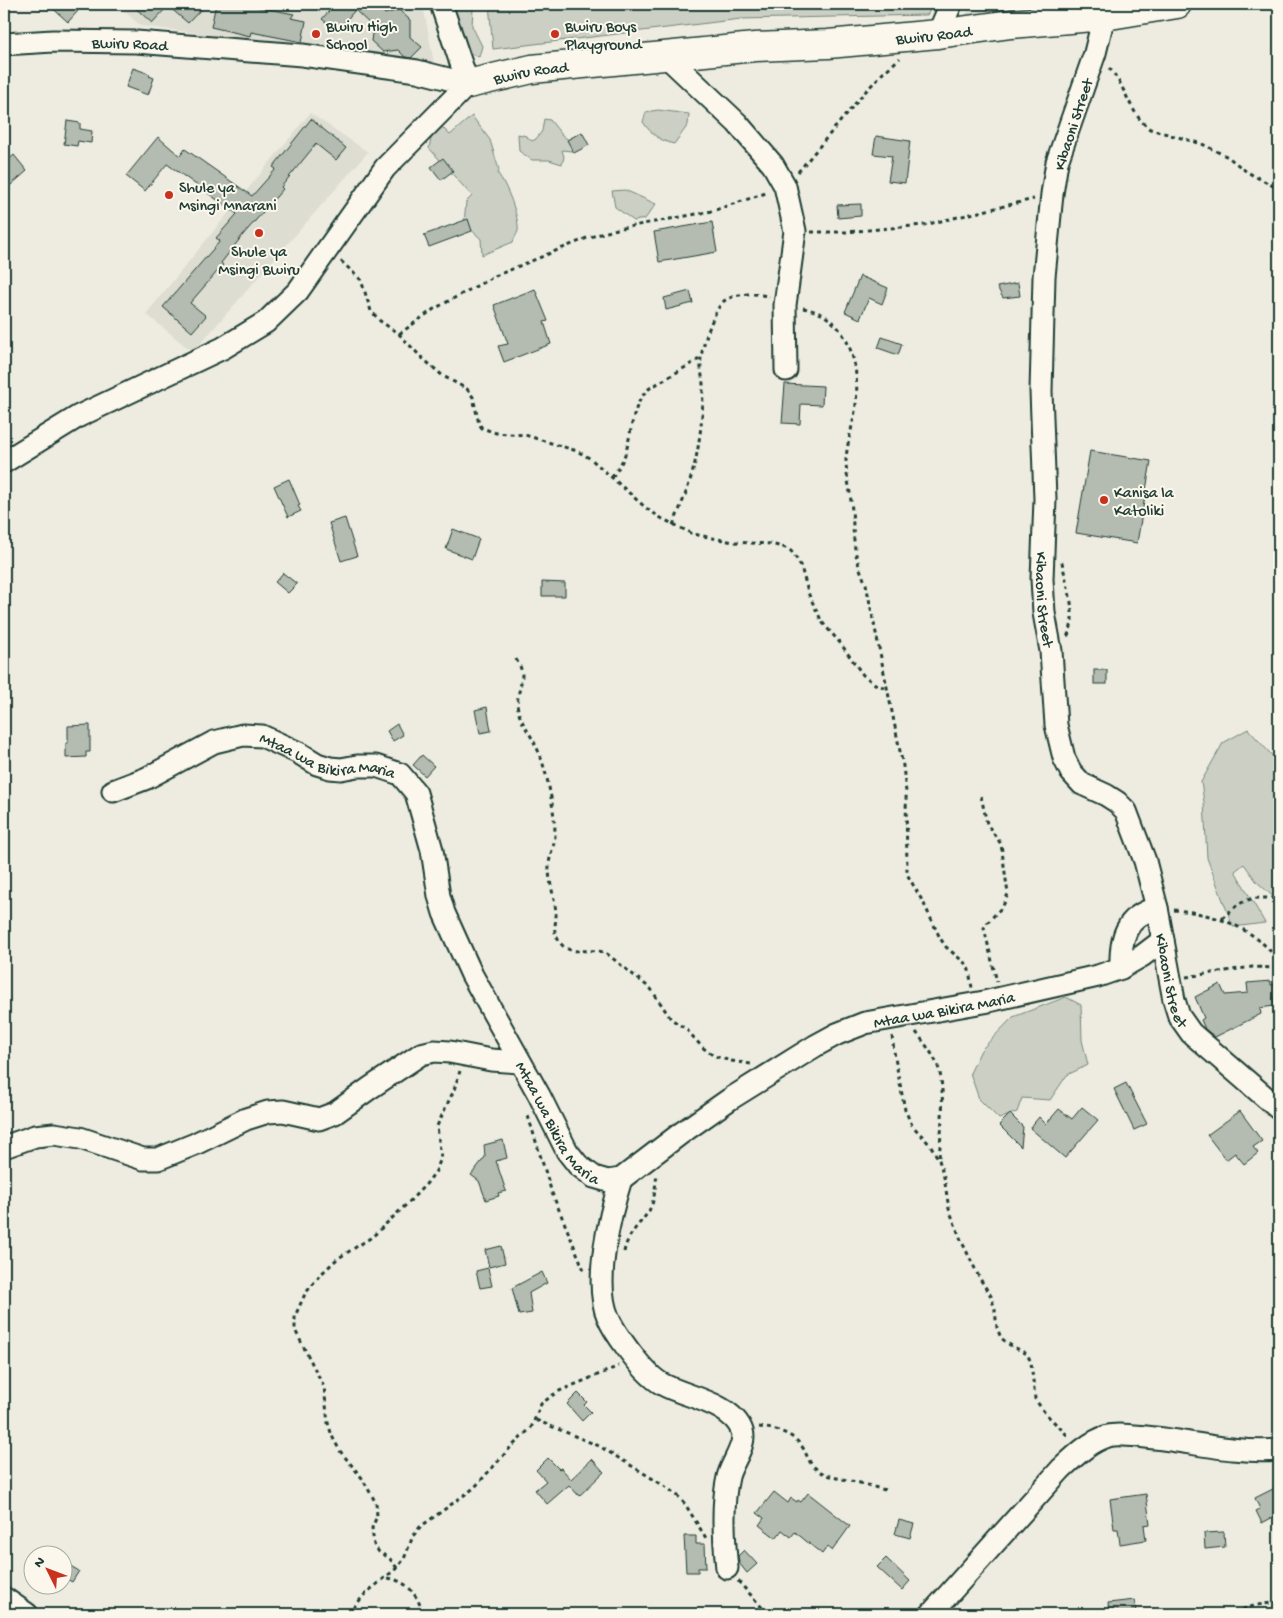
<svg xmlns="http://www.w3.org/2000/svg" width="1283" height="1618" viewBox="0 0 1283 1618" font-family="'Gochi Hand',sans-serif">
<rect width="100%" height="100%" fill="#eeece1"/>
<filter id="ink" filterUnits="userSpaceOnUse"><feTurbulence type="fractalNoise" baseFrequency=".02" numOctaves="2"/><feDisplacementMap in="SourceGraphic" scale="10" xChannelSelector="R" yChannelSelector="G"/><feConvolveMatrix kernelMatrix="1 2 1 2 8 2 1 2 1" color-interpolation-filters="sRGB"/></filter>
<g filter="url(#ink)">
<g fill="#ddddd2">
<path d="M116,4H423L434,64L141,26Z"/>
<path d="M972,4H1062L964,18Z"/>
<path d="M310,113L368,152L193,352L146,314Z"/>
</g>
<g fill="#cbcfc4" stroke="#75867c">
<path d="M449,4H461L473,9L472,26L482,46L479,57L467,52Z"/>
<path d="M489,4H934L927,15L741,19L493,49Z"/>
<path d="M658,110L689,114L688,125L674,144C660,141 651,134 643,122L646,112Z"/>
<path d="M472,116L490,140L499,170L498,174C506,183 520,219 518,231C517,234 514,238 513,242L482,255L481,239L464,223L466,202L472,196L429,148L435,120L450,135Z"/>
<path d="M544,119L550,120L562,135L575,145L571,151L562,150L564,157L562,164L549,160H532L519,151L518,134L526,136L532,141L536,139L542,131Z"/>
<path d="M625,190L656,204L645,219L634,221L615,207L612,191Z"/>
<path d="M1248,729L1279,763V902L1257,882L1244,864L1235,871L1265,923L1233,927L1207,858L1204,802L1201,782L1223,743Z"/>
<path d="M1066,997L1081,1005L1082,1040L1088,1065L1067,1075L1050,1100L1022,1098L1017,1112L999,1119L979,1099L970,1073L981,1050L1013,1017Z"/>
</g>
<g fill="#b4bbb0" stroke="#1f3d34">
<path d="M48,4H70L78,11L68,22Z"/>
<path d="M131,4H206L188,23L168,6L152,23Z"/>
<path d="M216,4H243L294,14L291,18L306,21L302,42L251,32L250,36L211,27Z"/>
<path d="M335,4H374L385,14L399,10L410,20V37L422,47L411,58L405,57L398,50L383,52L371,41L373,27L355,10L337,31L322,19Z"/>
<path d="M133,68L150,74L149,76L154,78L148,95L126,87Z"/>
<path d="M311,119L346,148L336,160L316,144L281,187L283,189L242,236L221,263L223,265L190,303L206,316L192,332L163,307L220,241L216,238L237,214L167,164L145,191L126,176L158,137L180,156L185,149L252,196L276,169L273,167Z"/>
<path d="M67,121L80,123V129L92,131L91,143L78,141L77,146L64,144Z"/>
<path d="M582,132L589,145L574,153L567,140Z"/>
<path d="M876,136L910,141L905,183L888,181L892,156L873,154Z"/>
<path d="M14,155L27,171L4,191V164Z"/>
<path d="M443,158L453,171L441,180L431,167Z"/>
<path d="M861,204V216L838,218L837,205Z"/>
<path d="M468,219L472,231L429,247L424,235Z"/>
<path d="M712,222L717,252L659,262L654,232Z"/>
<path d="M860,276L888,288L882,304L869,298L860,319L845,312Z"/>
<path d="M1018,283L1020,296L1003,298L997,287Z"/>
<path d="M535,289L548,321L544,322L551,344L504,362L498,346L508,344L494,305Z"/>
<path d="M690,291L693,303L666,310L664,298Z"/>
<path d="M882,337L902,344L898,355L878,348Z"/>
<path d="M785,384L823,386L822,405L801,404L800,424L782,423Z"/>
<path d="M1090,451L1151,461L1137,543L1076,533Z"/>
<path d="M289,479L300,505L298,506L301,511L288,517L274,486Z"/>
<path d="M345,518L357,556L341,561L329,523Z"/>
<path d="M453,529L479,539L472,559L446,549Z"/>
<path d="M283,573L297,584L288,593L275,582Z"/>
<path d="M542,582L565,583V596H542Z"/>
<rect x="1094" y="670" width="13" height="14"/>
<path d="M487,707L491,731L480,733L475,710Z"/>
<path d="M397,724L403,735L393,741L387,731Z"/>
<path d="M90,725V752H86V757L66,758V743H68V726Z"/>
<path d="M422,755L434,766L425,776L413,765Z"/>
<path d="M1271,981V985L1277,984L1278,998H1273L1274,1006L1260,1008L1261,1014L1215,1037L1205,1029L1201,1020L1204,1018L1195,997L1220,984L1225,995L1248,993L1247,983Z"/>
<path d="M1126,1083L1147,1124L1134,1130L1114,1089Z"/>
<path d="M1082,1107L1098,1120L1065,1158L1030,1128L1039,1117L1046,1124L1059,1109L1072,1119Z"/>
<path d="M1240,1111L1262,1141L1253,1147L1258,1153L1244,1164L1235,1153L1226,1160L1207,1135Z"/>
<path d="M1010,1114L1023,1127L1021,1147L999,1125Z"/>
<path d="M503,1140L507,1158L496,1161L506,1191L498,1193L499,1196L486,1200L479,1181L471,1175L485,1157L484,1145Z"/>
<path d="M501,1246L505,1263L489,1267L485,1250Z"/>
<path d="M488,1268L492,1286L480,1288L476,1271Z"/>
<path d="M542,1272L547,1283L529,1293L532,1313L519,1315L512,1288Z"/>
<path d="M578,1393L587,1402L584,1405L591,1412L582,1421L567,1404Z"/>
<path d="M548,1458L559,1469L561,1468L571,1479L592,1459L604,1472L579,1496L569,1485L547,1504L535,1490L546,1481L536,1470Z"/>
<path d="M1279,1486V1514L1262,1523L1256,1511L1260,1509L1255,1498Z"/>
<path d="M774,1492L788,1503L791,1498L797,1502L798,1500L801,1502L808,1493L850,1526L832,1551L827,1547L822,1554L795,1532L791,1537L782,1530L776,1538L759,1525L764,1518L757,1513Z"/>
<path d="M1146,1494L1150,1524L1144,1525L1146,1540L1120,1544L1118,1529H1114L1110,1499Z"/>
<path d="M899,1520L914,1524L910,1538L895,1534Z"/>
<path d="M1224,1532L1225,1547L1205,1549L1204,1533Z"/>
<path d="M684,1536H696V1544H705L706,1568H698V1572H686Z"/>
<path d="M744,1550L757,1564L747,1573L739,1563L738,1556Z"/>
<path d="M886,1558L910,1581L902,1590L877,1567Z"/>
<path d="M62,1561L79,1571L72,1582L62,1576Z"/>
<path d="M1135,1600L1136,1614H1109L1108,1603Z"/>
</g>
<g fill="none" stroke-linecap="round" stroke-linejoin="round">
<defs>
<g id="minor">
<path d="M441,4L468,84"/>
<path id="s1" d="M1104,16L1095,53L1057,162L1052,194L1044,277L1041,391L1045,499L1042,579L1044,613L1051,651L1056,725L1064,758L1071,772L1082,784L1106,795L1117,802L1126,811L1145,861L1157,908L1174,1000L1179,1016L1191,1033L1279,1109"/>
<path d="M938,34L951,4"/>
<path id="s2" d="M4,44L53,41L136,42L302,55L417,71L468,84"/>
<path d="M665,55L737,123L773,165L785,186L795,231L785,305L786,370"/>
<path d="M4,462L79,416L223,348L266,322L298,291L385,168L468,84"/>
<path id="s3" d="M113,791L147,778L214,742L243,735L262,736L299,753L317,764L330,768L341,769L357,766H376L400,774L416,793L432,850L439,896L444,913L472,975L539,1095L567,1151L578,1165L594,1177L608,1181L621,1179L680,1134L730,1099L815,1046L837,1034L865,1023L984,1002L1098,976L1121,968L1142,956L1163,940"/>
<path d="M1121,968C1120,939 1125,916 1157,908"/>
<path d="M4,1147L35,1136L54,1134L80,1138L143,1159H158L195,1144L246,1119L268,1112L283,1111L319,1119L335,1113L370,1088L421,1054L434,1051L450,1052L491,1060L519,1062"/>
<path d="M621,1179C610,1214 593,1283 608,1317C613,1330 622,1341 630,1352C639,1364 652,1380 666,1386C688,1397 733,1404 742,1431C747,1445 731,1463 728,1477C722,1503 724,1541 727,1568"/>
<path d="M4,1598L27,1614"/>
<path d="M931,1614L1061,1469C1075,1456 1089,1442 1108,1436C1117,1433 1136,1436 1146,1437C1190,1441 1235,1454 1279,1450"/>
</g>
<g id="major">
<path id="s4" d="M468,84L532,69L755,47L828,44L938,34L1011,24L1104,16L1177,4"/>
</g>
</defs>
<use href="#minor" stroke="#1f3d34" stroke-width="25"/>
<use href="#major" stroke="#1f3d34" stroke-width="31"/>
<g stroke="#1f3d34" stroke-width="3" stroke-dasharray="4 4" stroke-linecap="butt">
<path d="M1109,68C1126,86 1130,115 1150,129L1202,144L1228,157L1247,172L1279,189"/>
<path d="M798,172L864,93L883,73L900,58"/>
<path d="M811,232H846L924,225L1034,199"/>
<path d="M341,261L361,280L371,311L380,321L399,334L420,356L443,376L467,389L473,397L479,424L482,428L496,433L525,435L577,451L591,459L646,508L661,518L693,534L733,542L770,544L783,547L791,551L796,558L801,567L809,595L822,622L841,644L863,675L875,684L886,688"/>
<path d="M803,308C848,316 860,363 856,404C854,423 847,441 846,460C846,474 850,488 851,502C854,522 852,543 858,562C860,570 863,577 866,584L903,766L906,792L907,874L924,904L940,938L946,947L966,964L969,970L972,988"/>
<path d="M399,334L434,309L495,276L587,238L617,229L712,211L769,192"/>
<path d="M612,477C617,471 621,464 624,457C633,434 630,404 650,388L701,358"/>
<path d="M673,525C685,497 695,471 699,441C702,422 703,403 703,384C702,375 700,366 701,357C703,344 714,309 724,301C736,293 756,292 769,297"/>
<path d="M1062,562C1066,584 1080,619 1066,638"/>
<path d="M516,659C517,662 520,665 521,669C525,680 515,695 518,710C521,723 530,733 535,744C546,765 555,810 555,834C555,844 550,854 549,864C548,882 556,899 556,917C556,922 554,927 555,932C556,937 559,941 562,945C573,956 590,947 606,953L651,989L671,1019L686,1029L702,1047L714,1056L731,1061L751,1064"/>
<path d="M981,796L987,824L1001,844L1008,894L1003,906L988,922L984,928L997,982"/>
<path d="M1174,910C1214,913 1256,928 1279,962"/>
<path d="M1222,919C1243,898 1250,896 1279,899"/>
<path d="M1186,977L1252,967L1279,968"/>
<path d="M916,1032C925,1044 936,1057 940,1073C945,1100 941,1131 939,1159"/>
<path d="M892,1036L895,1058L905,1110L912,1125L931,1146L939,1160L944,1177L949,1209L961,1240L980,1279L991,1296L995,1310L997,1328L1001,1338L1010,1345L1027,1354L1031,1362L1035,1399L1045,1413L1070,1438"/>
<path d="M528,1116L552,1193L584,1270"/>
<path d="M624,1252C628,1231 642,1224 651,1207C655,1197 655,1186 657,1175"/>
<path d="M536,1420L599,1446L663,1485L678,1496L685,1504L706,1538"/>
<path d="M759,1427C776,1429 793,1433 803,1448C809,1459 809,1465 821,1472C831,1478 840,1478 851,1481C862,1483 873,1487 885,1490"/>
<path d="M397,1568L390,1559L379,1552L374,1545L372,1528L377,1516L376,1503L362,1478L340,1451L332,1436L328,1423L324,1387L295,1330V1316L305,1294L319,1276L337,1259L372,1237L409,1202L427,1183L436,1171L441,1158L437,1126L454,1090L460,1071"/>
<path d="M388,1578C410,1582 416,1595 424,1614"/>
<path d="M738,1581L768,1614"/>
<path d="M348,1614L366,1593L397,1568L404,1559L413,1536L420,1527L474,1488L511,1447L531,1428L541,1404L557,1392L619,1366"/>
<path d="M1227,1614L1257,1605L1279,1602"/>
</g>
<use href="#minor" stroke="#fbf7ec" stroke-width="21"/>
<use href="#major" stroke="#fbf7ec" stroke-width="28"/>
</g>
</g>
<g fill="#c8321e" stroke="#fbf7ec" stroke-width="2">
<circle cx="316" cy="34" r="5"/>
<circle cx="555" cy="34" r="5"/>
<circle cx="169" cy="195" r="5"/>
<circle cx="259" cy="233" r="5"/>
<circle cx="1104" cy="500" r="5"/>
</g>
<g text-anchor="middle" stroke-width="4" stroke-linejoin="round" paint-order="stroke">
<g font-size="16" fill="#1f3d34" stroke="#fbf7ec" text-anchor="start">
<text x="326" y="31">Bwiru High<tspan x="326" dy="18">School</tspan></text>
<text x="565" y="31">Bwiru Boys<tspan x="565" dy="18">Playground</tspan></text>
<text x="179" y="192">Shule ya<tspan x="179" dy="18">Msingi Mnarani</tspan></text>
<text x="259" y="256" text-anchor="middle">Shule ya<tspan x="259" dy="18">Msingi Bwiru</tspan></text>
<text x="1114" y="497">Kanisa la<tspan x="1114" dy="18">Katoliki</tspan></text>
</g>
<g font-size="16" fill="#1f3d34" stroke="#fbf7ec">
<text dy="6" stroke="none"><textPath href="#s4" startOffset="469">Bwiru Road</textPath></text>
<text dy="6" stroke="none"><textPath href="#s2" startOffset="126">Bwiru Road</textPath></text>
<text dy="6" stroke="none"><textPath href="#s4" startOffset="64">Bwiru Road</textPath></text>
<text transform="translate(1072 124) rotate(-72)" y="6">Kibaoni Street</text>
<text dy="6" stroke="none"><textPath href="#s1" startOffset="592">Kibaoni Street</textPath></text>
<text dy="6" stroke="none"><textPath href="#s3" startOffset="232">Mtaa wa Bikira Maria</textPath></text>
<text dy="6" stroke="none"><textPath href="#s1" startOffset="1012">Kibaoni Street</textPath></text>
<text dy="6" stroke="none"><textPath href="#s3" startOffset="1161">Mtaa wa Bikira Maria</textPath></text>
<text dy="6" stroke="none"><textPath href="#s3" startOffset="696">Mtaa wa Bikira Maria</textPath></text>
</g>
</g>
<rect width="1283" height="1618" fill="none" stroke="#fbf7ec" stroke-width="20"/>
<rect x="10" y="10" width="1263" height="1598" fill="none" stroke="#1f3d34" stroke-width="2" filter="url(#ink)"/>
<g transform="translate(48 1570) rotate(312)"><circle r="24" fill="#fbf7ec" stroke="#a3ada2"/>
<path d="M0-4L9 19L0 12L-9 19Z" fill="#c8321e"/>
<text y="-8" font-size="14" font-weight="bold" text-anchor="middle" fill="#1f3d34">N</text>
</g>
</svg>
